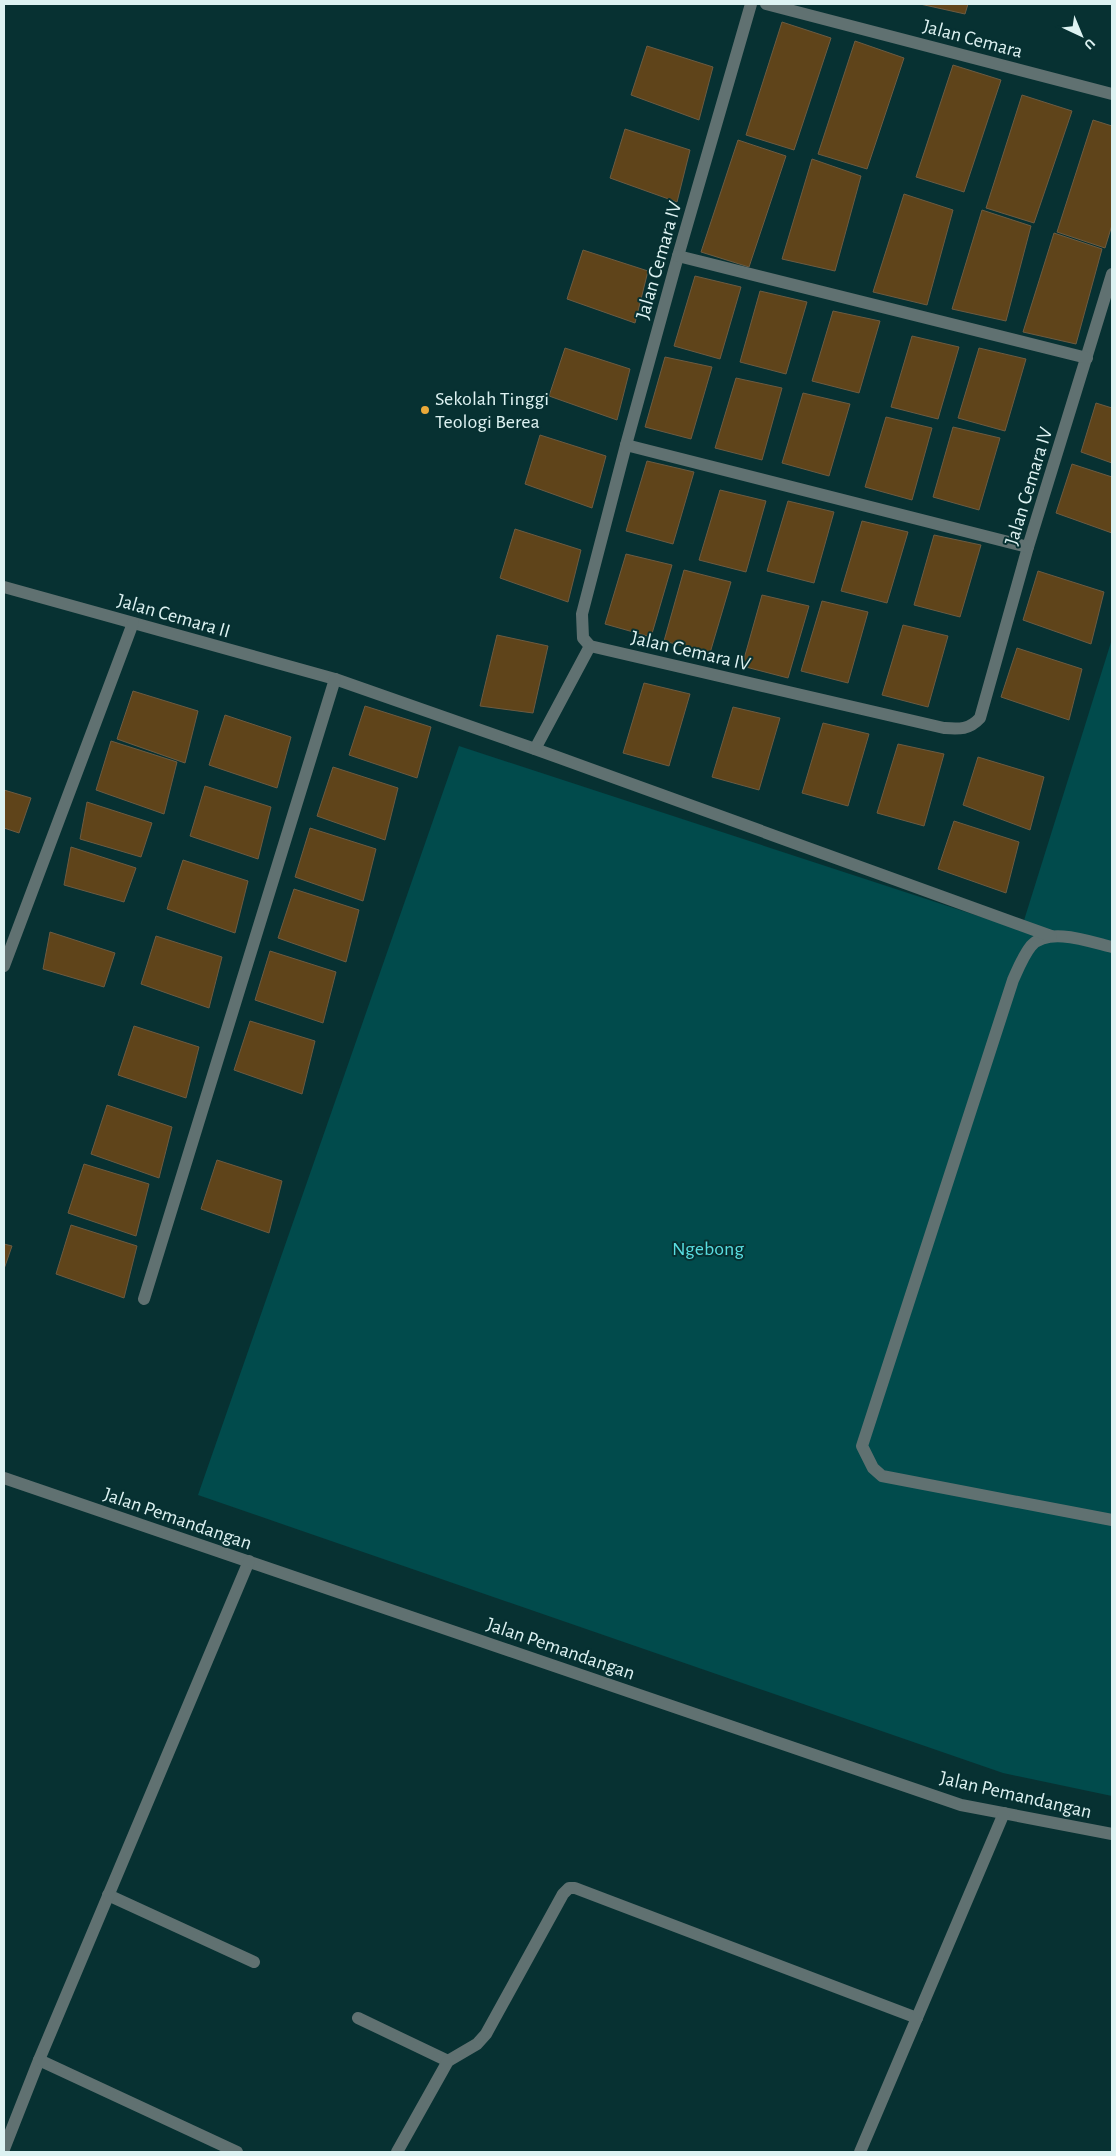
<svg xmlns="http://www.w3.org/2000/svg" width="1116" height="2156" viewBox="0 0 1116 2156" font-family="'Alegreya Sans',sans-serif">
<rect width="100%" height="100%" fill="#073132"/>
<path fill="#014b4c" d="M1112,639V1796L1003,1773L198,1495L459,746L1021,930Z"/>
<g fill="#5f441a" stroke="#6c5b42">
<path d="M920,4H968L965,14Z"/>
<path d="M782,22L831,38L794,150L746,135Z"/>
<path d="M855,41L904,58L867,169L818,154Z"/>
<path d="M647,46L713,67L699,120L631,95Z"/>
<path d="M953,65L1001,80L964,192L916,177Z"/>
<path d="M1022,95L1072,111L1034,223L986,208Z"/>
<path d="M1093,120L1112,126V225L1105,248L1057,232Z"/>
<path d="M625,129L690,150L677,202L610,178Z"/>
<path d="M738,140L786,156L749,267L701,252Z"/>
<path d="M812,159L861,176L835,271L782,259Z"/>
<path d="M904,194L953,210L927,305L873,292Z"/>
<path d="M982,210L1031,226L1006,321L952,309Z"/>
<path d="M1054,233L1102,249L1076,344L1023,332Z"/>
<path d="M583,250L648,271L635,323L567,299Z"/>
<path d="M695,276L741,287L720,359L674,346Z"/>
<path d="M760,291L807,302L786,374L740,362Z"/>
<path d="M833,311L880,321L859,393L812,381Z"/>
<path d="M912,336L959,347L938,419L891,407Z"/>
<path d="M565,348L630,369L617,420L549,396Z"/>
<path d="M979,348L1026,359L1005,431L958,418Z"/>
<path d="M665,357L712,367L691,439L645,427Z"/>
<path d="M736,378L782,388L762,460L715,448Z"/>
<path d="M803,393L850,404L829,476L782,463Z"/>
<path d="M1096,403L1112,408V463L1081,452Z"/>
<path d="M886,417L932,428L912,500L865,487Z"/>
<path d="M953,427L1000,438L979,510L933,497Z"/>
<path d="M540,435L606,456L592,508L525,484Z"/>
<path d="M647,461L694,472L673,544L626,531Z"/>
<path d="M1072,464L1112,477V533L1056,513Z"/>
<path d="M720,490L766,501L746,572L699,560Z"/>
<path d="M788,501L834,512L814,583L767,571Z"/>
<path d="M862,521L908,532L887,603L841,591Z"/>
<path d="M515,529L581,550L568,602L500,578Z"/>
<path d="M934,535L981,545L960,617L914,605Z"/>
<path d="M626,554L672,565L651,637L605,624Z"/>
<path d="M684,570L731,582L710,653L664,641Z"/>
<path d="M1038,571L1104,592L1091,644L1023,620Z"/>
<path d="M762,595L809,606L788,678L742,666Z"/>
<path d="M822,601L868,612L848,683L801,671Z"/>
<path d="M903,625L948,636L928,707L882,695Z"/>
<path d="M497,635L548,646L533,713L480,706Z"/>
<path d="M1017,648L1082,669L1069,720L1001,697Z"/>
<path d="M644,683L690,694L669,766L623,753Z"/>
<path d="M133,691L198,711L185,763L117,739Z"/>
<path d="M365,706L431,727L417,778L349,755Z"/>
<path d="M733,707L780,718L759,790L712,777Z"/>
<path d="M225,715L291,737L277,788L209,765Z"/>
<path d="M823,723L869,734L848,806L802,793Z"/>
<path d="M111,741L177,762L164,814L96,790Z"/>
<path d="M898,744L944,754L924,826L877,813Z"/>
<path d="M978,757L1044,777L1030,830L963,805Z"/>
<path d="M333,767L398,788L385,840L317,816Z"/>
<path d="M205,786L271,807L258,859L190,836Z"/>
<path d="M4,790L31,798L19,833L4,828Z"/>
<path d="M87,802L152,823L141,857L80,839Z"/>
<path d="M954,821L1019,842L1006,893L938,869Z"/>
<path d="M310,828L376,849L363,901L295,877Z"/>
<path d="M71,847L136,868L124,902L64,885Z"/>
<path d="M183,860L248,881L235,933L167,909Z"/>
<path d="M294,889L359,910L346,962L278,938Z"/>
<path d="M50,932L115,953L104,987L43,969Z"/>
<path d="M156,936L222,957L209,1008L141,984Z"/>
<path d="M270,951L336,972L323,1023L255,1000Z"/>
<path d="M250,1021L315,1041L302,1094L234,1070Z"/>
<path d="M134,1026L199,1047L186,1098L118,1075Z"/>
<path d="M107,1105L172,1127L159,1178L91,1154Z"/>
<path d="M217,1160L282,1181L269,1233L201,1209Z"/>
<path d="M84,1164L149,1184L136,1236L68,1213Z"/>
<path d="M71,1225L137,1246L124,1298L56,1274Z"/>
<path d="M4,1244L12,1246L4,1269Z"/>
</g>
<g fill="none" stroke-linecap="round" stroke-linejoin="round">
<path stroke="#607171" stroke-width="12" d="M1112,947C1091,942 1048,926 1031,946C1023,956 1018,969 1013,980L862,1446L873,1468L882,1476L1112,1520"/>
<g stroke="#607171" stroke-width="12">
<path d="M751,4L678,256L626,445L582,614L583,638L590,646L944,728C959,729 969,730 980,718L1028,547L1112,274"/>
<path d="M766,4L1112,94"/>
<path d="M678,256L1087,358"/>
<path d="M626,445L1028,547"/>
<path d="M4,587L335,679L535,749L1051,936"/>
<path d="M535,749L590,646"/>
<path d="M4,966L133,623"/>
<path d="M144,1299L335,679"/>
<path d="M4,1478L961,1805L1112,1834"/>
<path d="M108,1895L254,1962"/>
<path d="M358,2018L448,2061"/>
<path d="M4,2149L39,2060"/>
<path d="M237,2152L39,2060L249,1561"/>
<path d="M397,2152L448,2061L477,2044L486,2034L563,1894L569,1888H575L917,2018"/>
<path d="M860,2152L1004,1813"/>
</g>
</g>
<circle fill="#eba939" stroke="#073132" stroke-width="2" cx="425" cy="410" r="5"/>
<g text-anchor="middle" stroke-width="4" stroke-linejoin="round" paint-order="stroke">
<g font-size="20" fill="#ddf2f2" stroke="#073132">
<text transform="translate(973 38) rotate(15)" y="7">Jalan Cemara</text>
<text transform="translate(658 260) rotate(-74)" y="7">Jalan Cemara IV</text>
<text transform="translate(1028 486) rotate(-73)" y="7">Jalan Cemara IV</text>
<text transform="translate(174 615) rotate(16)" y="7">Jalan Cemara II</text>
<text transform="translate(691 650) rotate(13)" y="7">Jalan Cemara IV</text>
<text transform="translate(178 1518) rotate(19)" y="7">Jalan Pemandangan</text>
<text transform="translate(561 1648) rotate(19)" y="7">Jalan Pemandangan</text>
<text transform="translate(1016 1794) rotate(13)" y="7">Jalan Pemandangan</text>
</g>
<g font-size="20" fill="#ddf2f2" stroke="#073132" text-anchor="start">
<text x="435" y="405">Sekolah Tinggi<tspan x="435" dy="23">Teologi Berea</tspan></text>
</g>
<g font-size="20" fill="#59dee1" stroke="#073132">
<text x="708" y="1255">Ngebong</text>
</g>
</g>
<rect width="1116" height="2156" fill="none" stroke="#ddf2f2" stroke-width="10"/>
<g transform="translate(1081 35) rotate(136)" stroke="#073132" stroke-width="4" paint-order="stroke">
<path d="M0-4L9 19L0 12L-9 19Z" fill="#ddf2f2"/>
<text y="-8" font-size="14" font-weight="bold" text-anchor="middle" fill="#ddf2f2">U</text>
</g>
</svg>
